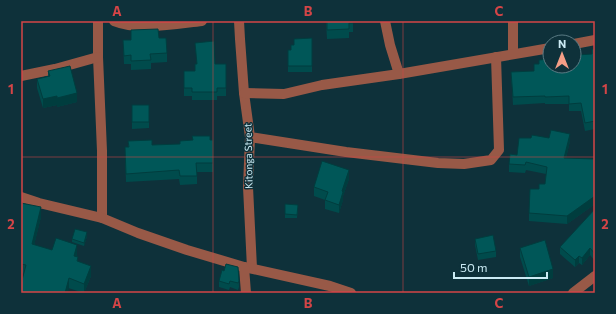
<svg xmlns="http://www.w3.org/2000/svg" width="616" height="314" viewBox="0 0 616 314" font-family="Commissioner,sans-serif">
<rect width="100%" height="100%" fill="#0e313a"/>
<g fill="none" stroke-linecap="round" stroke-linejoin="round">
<g stroke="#985947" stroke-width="10">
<path d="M98,21V57L102,151V218"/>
<path d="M114,21C139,31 175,24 202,21"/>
<path d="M239,21L240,39L244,93L250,137L248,187L252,268"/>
<path d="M385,21L390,45L399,74"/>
<path d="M574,44L595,40"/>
<path d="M513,54V21"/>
<path d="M21,76L55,69L98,57"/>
<path d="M244,93L284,94L322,85L399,74L550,48"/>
<path d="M250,137L346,152L438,163L464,164L491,160L499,150L496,57"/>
<path d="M21,197L39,203L102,218L138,233L187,250L244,267L330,286L351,293"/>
<path d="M244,267L246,293"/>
<path d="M573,293L595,276"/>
</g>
</g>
<g fill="#004b4c">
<path d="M326,21H353V32H349V38L327,39Z"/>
<path d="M131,30L159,38L167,53V62L151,63V69L131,70V64H124L123,40H131Z"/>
<path d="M312,38V72H288V50H291Z"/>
<path d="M195,43L215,64H226V96H217V100H192V96H184V71H195L197,64Z"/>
<path d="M595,49V129L585,131L581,111H569V104H545V103L513,105L511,72L534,71L539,64L577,59L592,54Z"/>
<path d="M48,71L77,102L57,107V105L43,108L37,88V79L48,76Z"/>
<path d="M132,105H149V128L132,129Z"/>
<path d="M531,138H549L570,141L566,158L595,159V204L567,224L529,221V213L539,189L545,184L546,174L526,170L525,173L509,172V164Z"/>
<path d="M210,140H213V172H197V184L180,185L179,179L126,182L125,147H128V141L152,145L180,144Z"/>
<path d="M349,179L343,196V200L339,213L325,209V200L314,196V187Z"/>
<path d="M21,203L41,217L34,245L52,250L77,254L76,257L78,261L91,276L84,293L21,273Z"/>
<path d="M285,204L298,205L297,218H285Z"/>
<path d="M595,209V261L590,255L582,265L579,263L575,267L560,254V247Z"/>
<path d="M87,236L84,246L72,242V239Z"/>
<path d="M475,239L496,251V257L478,260L475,245Z"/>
<path d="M520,248L553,278L529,286L520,257Z"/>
<path d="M238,267L239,287L238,290L230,287L229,290L219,287V281L224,271Z"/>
</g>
<g fill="#003d3e">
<path d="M77,93V102L57,107V98Z"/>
<path d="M57,96V105L43,108V99Z"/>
<path d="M570,134V141L564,166V158Z"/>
<path d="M349,170V179L343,196V200L339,213V205L342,191Z"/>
<path d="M595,196V204L567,224V216Z"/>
<path d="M41,207V217L32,254V244Z"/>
<path d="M87,232V236L84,246V243Z"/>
<path d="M77,245V254L74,266V256Z"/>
<path d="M590,248V255L582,265V258Z"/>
<path d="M579,256V263L575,267V260Z"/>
<path d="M91,266V276L84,293V284Z"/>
<path d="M553,269V278L529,286V277Z"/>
<path d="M69,278V288L68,293H65Z"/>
</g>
<g fill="#005758" stroke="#003d3e">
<path d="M327,21H353V23H349V29L327,30Z"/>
<path d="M158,29L159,38H166L167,53L150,54L151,60L131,61V55L124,56L123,40H131V30Z"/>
<path d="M312,38V66H288V50H291V45H294V39Z"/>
<path d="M214,41L215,64H226V88H217V92H192V88H184V71H195V64H197L195,43Z"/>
<path d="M592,49H595V121L585,123L581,103L569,104V96L545,97V96L513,97L511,72L534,71V64H539V60L550,59V66H574V59H577V55L592,54Z"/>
<path d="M70,66L77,93L57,98V96L43,99L37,79L50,76L48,71Z"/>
<rect x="132" y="105" width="17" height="17"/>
<path d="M551,130L570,134L564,158L595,159V196L567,216L529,213L530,189H539V184H545L547,167L526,162L525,165L509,164L510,154L517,155L519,138H531L532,135L549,138Z"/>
<path d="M192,136H210V140H213V163H196L197,176H180L179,170L126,174L125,147H129L128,141L152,140V145L180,144V141L193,140Z"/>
<path d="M322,161L349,170L342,191L343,192L339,205L325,200L328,192L314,187Z"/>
<path d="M21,203L41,207L32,244L52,250L56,238L77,245L74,256L78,257L77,261L91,266L84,284L69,278L65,293H21V284L26,265L21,264Z"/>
<path d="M285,204L298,205L297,215L285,214Z"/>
<path d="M595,209V254L590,248L582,258L579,256L575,260L560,247Z"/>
<path d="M75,229L87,232L84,243L72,239Z"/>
<path d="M493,235L496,251L478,254L475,239Z"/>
<path d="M545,240L553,269L529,277L520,248Z"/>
<path d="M226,264L238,267L239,281L238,283L230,281L229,284L219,281L222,270L224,271Z"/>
</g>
<path fill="none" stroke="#d44547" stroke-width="1" stroke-opacity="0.55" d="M213,21V293M403,21V293M21,157H595"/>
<g text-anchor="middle" stroke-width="3" stroke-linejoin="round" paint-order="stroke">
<g font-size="10" fill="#cbebf4" stroke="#0e313a">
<text transform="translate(248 156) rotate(-91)" y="4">Kitonga Street</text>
</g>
</g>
<rect width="616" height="314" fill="none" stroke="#0e313a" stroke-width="44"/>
<g transform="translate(562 54)"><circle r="19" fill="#0e313a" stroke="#5a7b84"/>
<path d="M0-3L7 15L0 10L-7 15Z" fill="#f49e87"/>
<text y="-6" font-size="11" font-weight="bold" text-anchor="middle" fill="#cbebf4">N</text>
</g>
<path d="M454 272v6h93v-6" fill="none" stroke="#cbebf4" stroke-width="2"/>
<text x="460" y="272" font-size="12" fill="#cbebf4" stroke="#0e313a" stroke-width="3" paint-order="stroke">50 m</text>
<rect x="22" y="22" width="572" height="270" fill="none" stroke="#d44547" stroke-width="1.5"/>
<g font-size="13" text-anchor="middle" font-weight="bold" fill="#d44547">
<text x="117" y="16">A</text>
<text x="308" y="16">B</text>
<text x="499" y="16">C</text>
<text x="11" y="94">1</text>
<text x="605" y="94">1</text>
<text x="11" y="229">2</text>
<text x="605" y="229">2</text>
<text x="117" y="308">A</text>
<text x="308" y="308">B</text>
<text x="499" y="308">C</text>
</g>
</svg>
